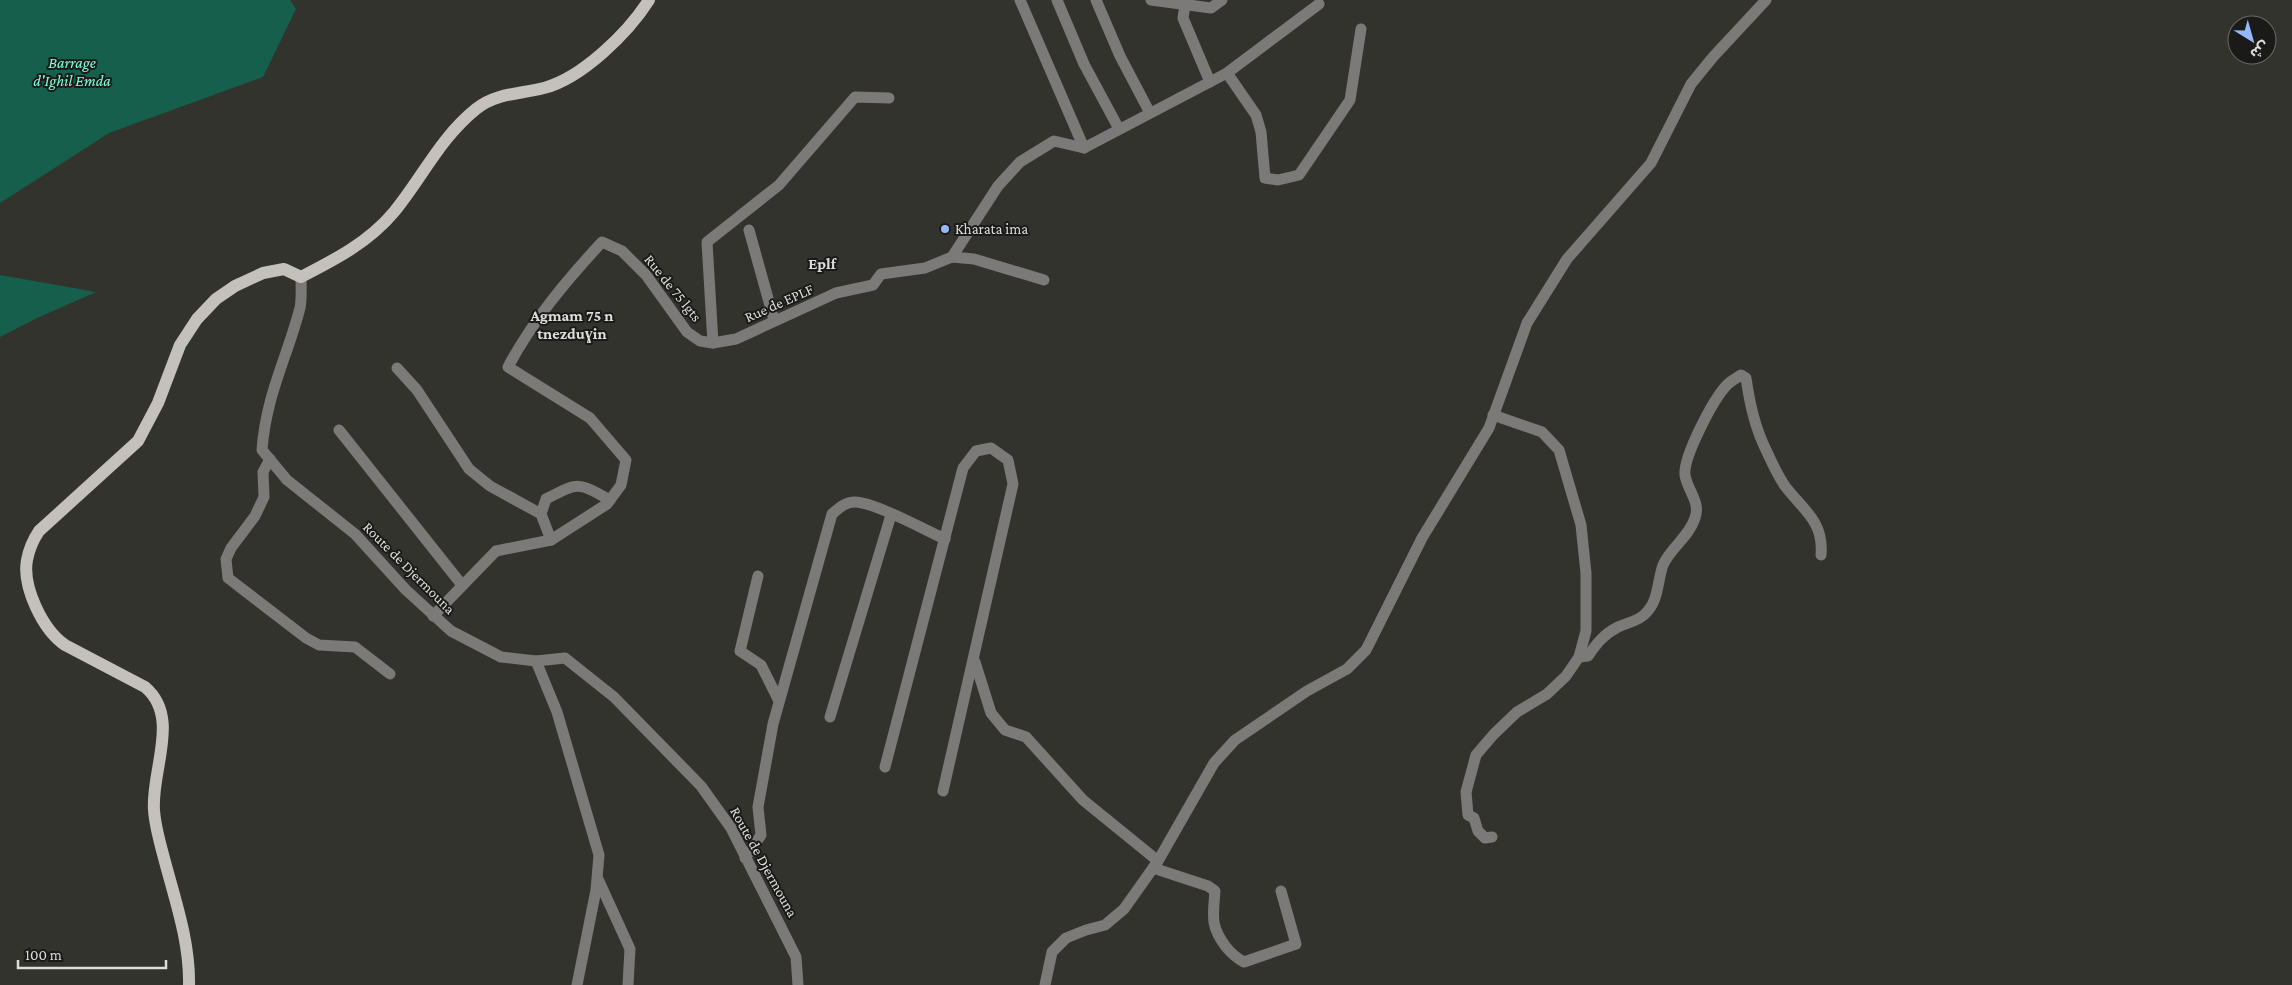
<svg xmlns="http://www.w3.org/2000/svg" width="2292" height="985" viewBox="0 0 2292 985" font-family="'Crimson Pro','Noto Sans Arabic',serif">
<rect width="100%" height="100%" fill="#33332e"/>
<g fill="#165f4c">
<path d="M0,0H290L296,9L263,77L109,133L0,203Z"/>
<path d="M0,276V275L96,292L37,318L0,337Z"/>
</g>
<g fill="none" stroke-linecap="round" stroke-linejoin="round">
<g stroke="#7b7a78" stroke-width="11">
<path d="M1020,0L1084,148L1227,73L1319,4"/>
<path d="M1057,0L1084,64L1119,129"/>
<path d="M1096,0L1120,56L1150,113"/>
<path d="M1151,0L1211,8L1222,0"/>
<path d="M1185,5L1183,18L1210,82"/>
<path d="M1227,73L1256,115L1261,132L1265,178L1278,180L1299,175L1350,100L1361,29"/>
<path d="M749,230L774,320"/>
<path d="M952,257L998,186L1020,162L1054,141L1084,148"/>
<path d="M301,277C301,287 302,298 300,308C287,358 266,395 262,450L287,480L355,534L406,590L451,631L501,657L536,661L565,658L614,697L701,786L731,828L796,957L798,985"/>
<path d="M713,343L736,339L836,293L873,285L881,274L925,268L952,257L974,259L1044,280"/>
<path d="M397,368L417,390L469,469L490,486L541,514L551,540"/>
<path d="M339,430L462,585"/>
<path d="M270,459L263,472L264,497L255,516L231,548L226,559L228,578L306,638L319,645L355,647L390,674"/>
<path d="M541,514L546,499C579,482 578,482 610,500"/>
<path d="M758,576L740,651L761,665L779,701"/>
<path d="M433,616L496,551L551,540L607,504L621,485L626,460L590,418L508,367C533,320 566,281 602,242L622,251L646,275L687,332L700,341L713,343L707,242L779,185L855,97L889,98"/>
<path d="M1579,657L1588,656C1597,643 1604,634 1618,627C1626,623 1639,621 1645,614C1659,601 1657,582 1663,565C1671,547 1689,537 1695,518C1701,502 1687,490 1685,475C1683,457 1713,400 1726,386C1730,381 1737,378 1741,375L1746,378C1750,405 1755,428 1767,452C1772,463 1778,476 1785,486C1803,510 1824,521 1821,555"/>
<path d="M536,661L557,712L599,855L596,890L577,985"/>
<path d="M975,662L991,713L1005,730L1026,737L1083,800L1158,861"/>
<path d="M830,717L891,515"/>
<path d="M885,767L963,468L976,451L991,448L1008,460L1013,484L943,791"/>
<path d="M1492,837L1485,838L1478,831L1474,818L1468,815L1466,792L1476,755L1494,734L1517,712L1547,694L1566,676L1579,657L1586,631V573L1581,525L1559,450L1542,432L1493,415"/>
<path d="M745,858L761,835L758,807L773,724L832,514C839,508 845,502 855,502C874,502 925,530 945,539"/>
<path d="M1153,868L1208,886L1215,891C1213,916 1210,926 1226,947C1232,954 1236,958 1244,962L1296,944L1281,891"/>
<path d="M598,879L630,949L628,985"/>
<path d="M1045,985L1052,952L1066,938L1086,930L1105,925L1124,909L1158,861L1214,763L1235,740L1307,691L1347,669L1366,650L1422,538L1489,428L1527,323L1567,259L1651,163L1691,84L1713,57L1766,0"/>
</g>
<path stroke="#c4c1bc" stroke-width="12" d="M189,985C190,942 175,900 164,858C160,843 155,826 154,810C151,770 181,717 145,687L65,645C43,630 22,587 27,560C29,549 33,540 39,531L138,441L158,403L180,345L197,319L216,299L235,286L263,273L284,269L301,277C336,259 369,242 394,212C422,178 440,138 476,109C496,93 520,94 544,88C582,78 628,33 649,0"/>
</g>
<circle fill="#94b7fd" stroke="#1a1b19" stroke-width="2" cx="945" cy="229" r="5"/>
<g text-anchor="middle" stroke-width="4" stroke-linejoin="round" paint-order="stroke">
<g font-size="15" fill="#ddddda" stroke="#1a1b19" text-anchor="start">
<text x="955" y="234">Kharata ima</text>
</g>
<g font-size="15" fill="#ddddda" stroke="#1a1b19">
<text transform="translate(673 288) rotate(51)" y="5">Rue de 75 lgts</text>
<text transform="translate(779 303) rotate(-24)" y="5">Rue de EPLF</text>
<text transform="translate(409 568) rotate(45)" y="5">Route de Djermouna</text>
<text transform="translate(764 862) rotate(61)" y="5">Route de Djermouna</text>
</g>
<g font-size="16" font-style="italic" fill="#80fed8" stroke="#1a1b19">
<text x="72" y="68">Barrage<tspan x="72" dy="18">d'Ighil Emda</tspan></text>
</g>
<g font-size="16" font-weight="bold" fill="#ddddda" stroke="#1a1b19">
<text x="822" y="269">Eplf</text>
<text x="572" y="321">Agmam 75 n<tspan x="572" dy="18">tnezduɣin</tspan></text>
</g>
</g>
<g transform="translate(2252 40) rotate(143)"><circle r="24" fill="#1a1b19" stroke="#686966"/>
<path d="M0-4L9 19L0 12L-9 19Z" fill="#94b7fd"/>
<text y="-8" font-size="14" font-weight="bold" text-anchor="middle" fill="#ddddda">ش</text>
</g>
<path d="M18 960v8h148v-8" fill="none" stroke="#ddddda" stroke-width="2.5"/>
<text x="25" y="960" font-size="15" fill="#ddddda" stroke="#1a1b19" stroke-width="4" paint-order="stroke">100 m</text>
</svg>
